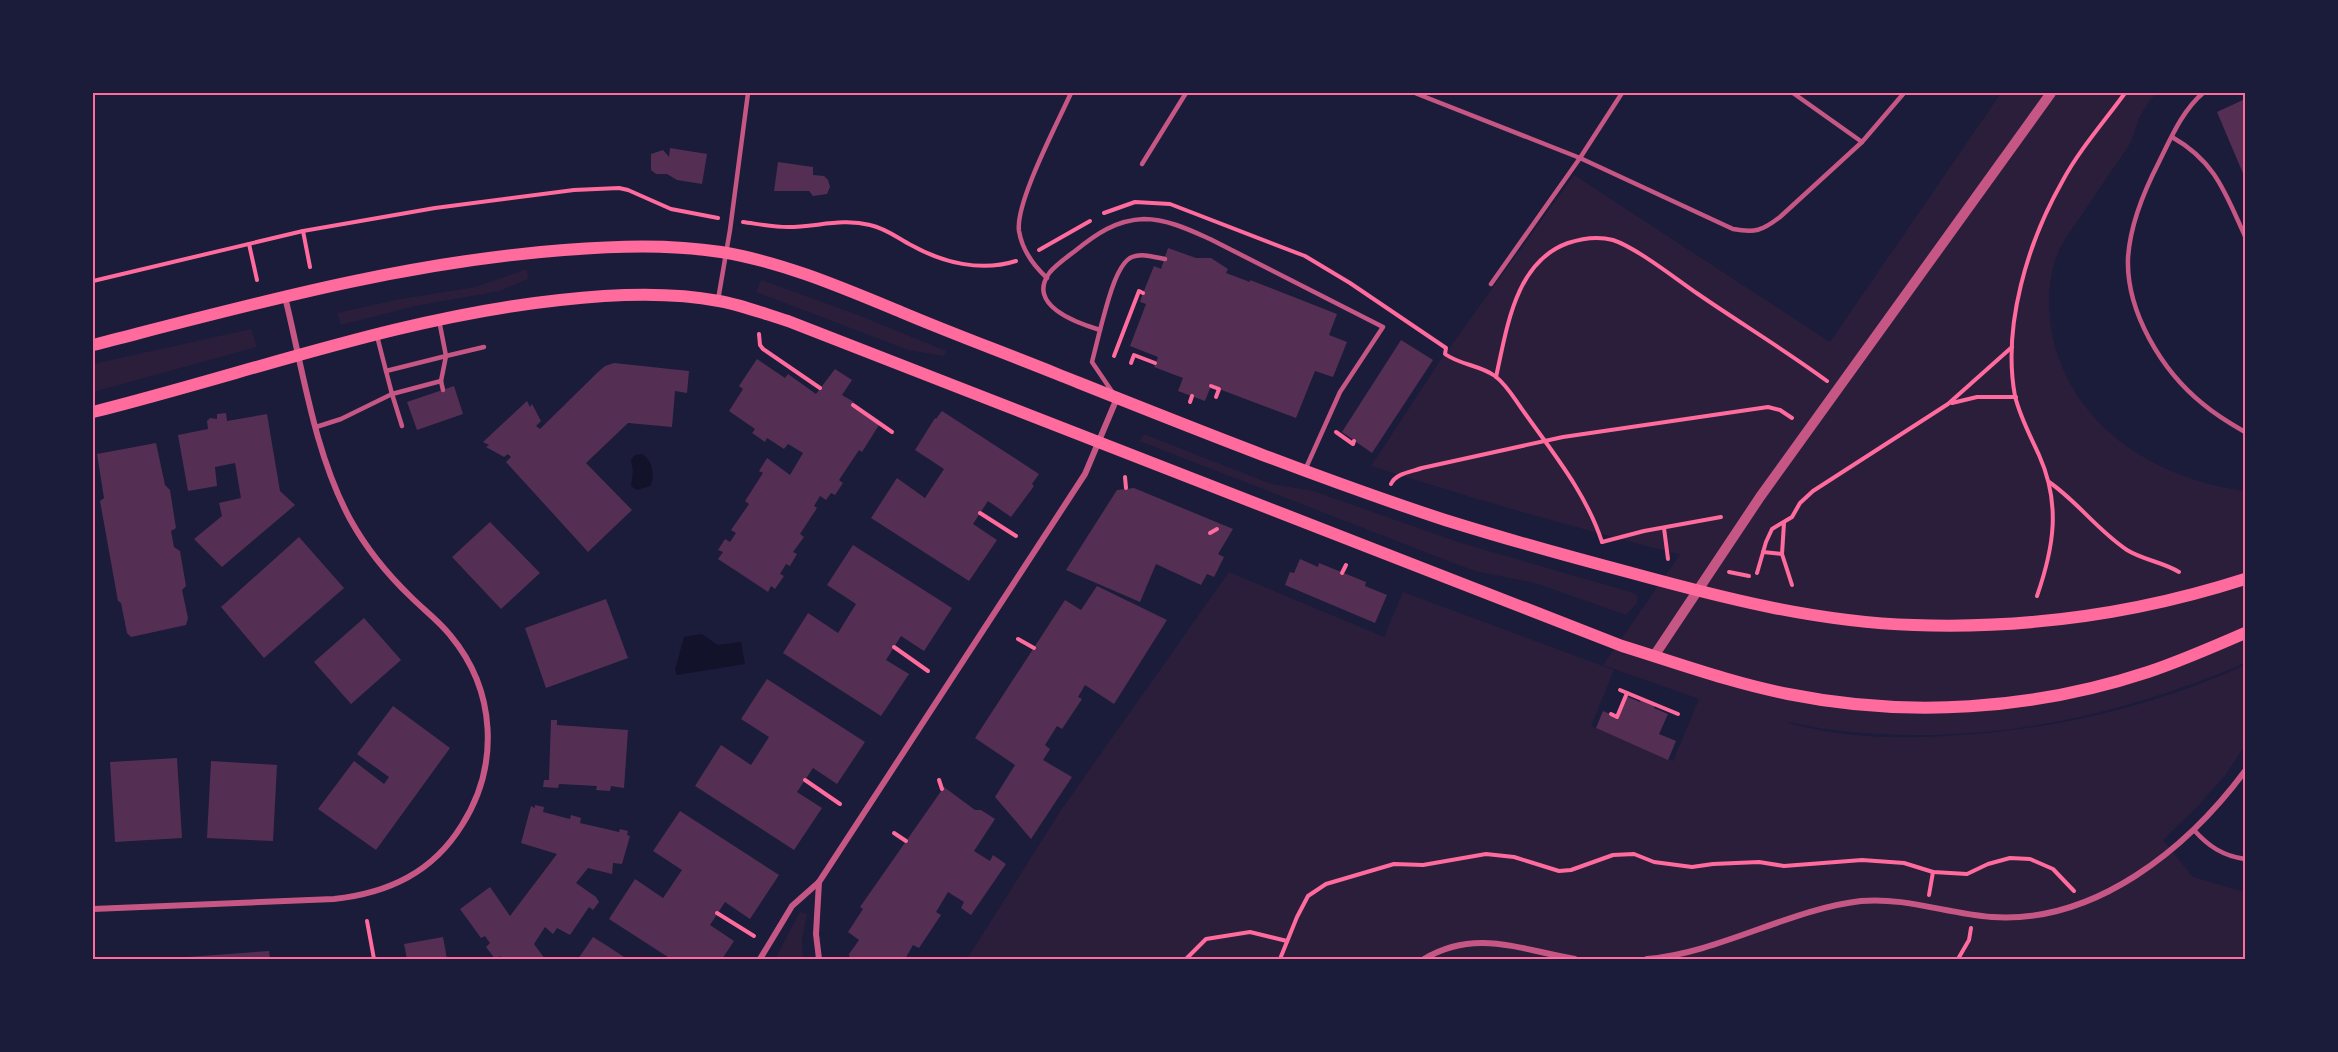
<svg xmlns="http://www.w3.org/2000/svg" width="2338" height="1052" viewBox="0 0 2338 1052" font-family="Barlow,sans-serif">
<rect width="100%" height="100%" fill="#1b1b3a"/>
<g fill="#2a1e3b">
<path d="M2001,93H2156C2150,101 2143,110 2139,119C2135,128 2134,137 2129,145C2114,168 2098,190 2083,213C2072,229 2059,245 2054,264C2046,293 2048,325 2057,353C2084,435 2163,480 2245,491V663C2140,708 2032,735 1917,735C1886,735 1856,733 1826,729C1812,727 1798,723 1785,722C1836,737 1892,739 1944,736C2048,731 2150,708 2245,665V745L2227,773L2198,806L2163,840L2193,877L2245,892V959H967L1061,810L1229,572L1384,637L1403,592L1614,670L1591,726L1673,761L1699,699L1603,665L1681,553L1678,554C1575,528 1473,499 1371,466L1440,361L1574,175L1830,342Z"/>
<path d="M527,269L528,279L500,291L415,306L341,325L337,313L395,300L475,287Z"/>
<path d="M761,280L858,315L946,351L944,356L908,350L756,292Z"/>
<path d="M251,329L257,347L93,392V364Z"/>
<path d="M1144,434L1271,484L1313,491L1458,542L1634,593L1637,596V603L1626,615L1535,583L1475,571L1456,564L1139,441Z"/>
<path d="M800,912L807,914L802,940L803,959H775Z"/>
</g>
<g fill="#12122b">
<path d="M642,454C652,459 656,477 650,486L637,490L631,486L633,471L631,460L635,455Z"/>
<path d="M702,634L718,645L741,642L745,664L677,675L675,670L684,637Z"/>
</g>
<g fill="#542f53">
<path d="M2245,99V178L2217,112Z"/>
<path d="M670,148L707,154L702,184L677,180L667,174H656L651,170V154L663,150L669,157Z"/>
<path d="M778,162L813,167V175L824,176L828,180L830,187L827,194L813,196L809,191H774Z"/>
<path d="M1168,248L1196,258H1211L1228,269L1226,273L1250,282V280L1337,314L1329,335L1347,342L1333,377L1315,371L1296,418L1211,386L1205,401L1178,391L1183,378L1154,367L1158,357L1130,346L1146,304L1140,302L1143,293L1154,266L1161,269Z"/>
<path d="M1401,340L1433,360L1372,453L1342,432Z"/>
<path d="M757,359L785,378L788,374L816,394L835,369L852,380L842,395L854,402L852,407L879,425L862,452L859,450L839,480L843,483L835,495L831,493L826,500L820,496L814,506L817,508L800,534L804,537L793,552L797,554L790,566L786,564L780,574L784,576L775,589L771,586L768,592L718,559L723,552L718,550L725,539L730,542L736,533L731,530L749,504L745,501L763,473L759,471L767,458L790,475L803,453L788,444L784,449L767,438L765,442L752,433L755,429L729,411L743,389L739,386Z"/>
<path d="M614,363L689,371L687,393L675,391L672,427L628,423L586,463L632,510L588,552L506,462L511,457L508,454L504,457L486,447L489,445L483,442L527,401L530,407L532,404L541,421L536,426L540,429L598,372L605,366Z"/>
<path d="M454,386L463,414L417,430L407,402Z"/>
<path d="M942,411L1039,474L1032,484L1034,486L1011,517L988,501L973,524L997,540L969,581L871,518L897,478L925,498L944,469L915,450L935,418L936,419Z"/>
<path d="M226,413L227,421L267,414L280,491L295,505L222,567L194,539L222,516L219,503L241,498L235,463L215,467L217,486L188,491L178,435L208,429L207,421L210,418L217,419V414Z"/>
<path d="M156,443L165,485L170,490L176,528L171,531L174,547L180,551L186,586L182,590L188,618L186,625L131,637L127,633L121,603L118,601L100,501L104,498L97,454Z"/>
<path d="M1134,488L1233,529L1218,554L1224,557L1214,577L1207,574L1201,585L1156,564L1140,602L1066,570L1117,490Z"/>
<path d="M490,522L540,573L501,609L452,557Z"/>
<path d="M299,537L344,588L264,658L221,607Z"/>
<path d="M853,545L952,608L924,651L901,636L886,660L909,674L881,716L783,653L808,613L838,633L856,604L827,585Z"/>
<path d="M1300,559L1318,567L1319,563L1366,582L1365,586L1387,595L1375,623L1285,585L1290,572L1294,573Z"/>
<path d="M1097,586L1167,620L1114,704L1085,685L1078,697L1082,699L1062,729L1057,726L1045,745L1050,749L1043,760L1072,777L1031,839L995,797L1015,765L975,738L1065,600L1081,610Z"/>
<path d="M606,599L628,658L546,688L525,628Z"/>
<path d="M364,618L401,660L351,704L314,662Z"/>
<path d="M767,679L865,742L837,784L813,768L797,792L822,808L794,850L695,786L721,745L751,765L769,737L741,719Z"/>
<path d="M1626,696L1640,702L1642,698L1655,704L1654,708L1668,714L1659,734L1676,741L1668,760L1596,728L1603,711L1617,717Z"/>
<path d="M393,706L450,748L376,850L318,809L354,761L384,784L389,777L357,754Z"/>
<path d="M551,720H557V725L628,730L624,788L611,786L610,791L596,790L597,786L559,784L558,788L543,787L544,780H549Z"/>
<path d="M177,758L182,838L115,842L110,762Z"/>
<path d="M211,761L277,765L273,841L207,838Z"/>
<path d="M944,787L975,810H981L995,819L974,851L990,861L993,855L1006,864L971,915L961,908L964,902L948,892L936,912L941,915L919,948L913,945L905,959H850L849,954L859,940L848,932L863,909L860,907Z"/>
<path d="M535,805L544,807L543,812L570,819L571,815L581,818L580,823L619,832L620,829L628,831L627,835L630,836L622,864L613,863L612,874L588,868L576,883L596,897L599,902L593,910L589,907L570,935L557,928L553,934L545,927L534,944L545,959H502L500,956L495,959L486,947L490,943L485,936L481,938L460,909L490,887L510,916L557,854L521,843L531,806L535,808Z"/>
<path d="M680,811L779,875L750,919L725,902L710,925L734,941L722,959H671L609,919L635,879L663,898L682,870L653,851Z"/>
<path d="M443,937L447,959H407L404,944Z"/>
<path d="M593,937L609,947L627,959H578Z"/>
<path d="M269,951L270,959H188V957Z"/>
</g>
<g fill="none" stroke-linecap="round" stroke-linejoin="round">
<g stroke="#ff6b9d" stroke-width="4">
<path d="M1104,213L1135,202L1170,204L1305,256L1350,283L1446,348L1445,354C1460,365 1480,365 1495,376C1508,386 1515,400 1524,412C1553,453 1586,493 1602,542"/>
<path d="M743,222C758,224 773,227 788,227C816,227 842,218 870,225C885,228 898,238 911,245C943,263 981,272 1016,261"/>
<path d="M303,231L310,267"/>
<path d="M249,244L257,280"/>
<path d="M1039,250L1090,221"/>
<path d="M93,281L303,231L435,208L574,190L619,188L628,190L671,209L718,218"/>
<path d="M759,334L760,345L763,349L820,388"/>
<path d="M1114,356L1139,291L1143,293"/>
<path d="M1131,363L1134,355L1155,363"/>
<path d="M1496,377C1507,328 1515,262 1568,243C1583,238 1598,236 1613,240C1637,248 1676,279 1698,294C1740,323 1785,350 1827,381"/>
<path d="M1211,386L1219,389L1216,397"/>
<path d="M1190,402L1192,396"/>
<path d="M1952,403L1977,397H2016"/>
<path d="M853,405L892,432"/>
<path d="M1336,432L1353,444L1354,441"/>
<path d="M1125,477L1126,488"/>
<path d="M2049,482C2077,501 2097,530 2127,550C2143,560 2163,562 2179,572"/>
<path d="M1391,484C1396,473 1411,472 1422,468L1563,437L1768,407L1780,410L1792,418"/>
<path d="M980,513L1016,536"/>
<path d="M1784,523L1782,554L1792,585"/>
<path d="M1664,528L1668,559"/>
<path d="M1210,533L1217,529"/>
<path d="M1602,542L1644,531L1721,517"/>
<path d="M1763,552L1782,554"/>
<path d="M1729,572L1749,576"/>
<path d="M1342,573L1346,565"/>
<path d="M1757,573L1766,542L1772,529L1792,517L1800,503L1813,491L1948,404L2012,347"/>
<path d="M2037,596C2054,547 2061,504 2039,455C2030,435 2020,417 2015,396C2002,326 2028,242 2062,182C2079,150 2104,122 2125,93"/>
<path d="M1018,639L1034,648"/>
<path d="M894,647L928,671"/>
<path d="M1620,690L1678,714"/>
<path d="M1611,714L1617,717L1627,693"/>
<path d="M805,780L840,804"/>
<path d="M939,780L942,789"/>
<path d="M894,833L906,841"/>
<path d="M1929,895L1933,872"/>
<path d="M717,913L754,936"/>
<path d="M367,921L374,959"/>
<path d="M1186,959L1206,939L1250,932L1287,941"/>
<path d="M1280,959L1297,917L1308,896L1326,884L1394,864L1423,865L1486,854L1514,857L1559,871L1571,870L1613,855L1634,854L1654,862L1692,867L1713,864L1759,862L1784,866L1862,860L1904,863L1933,872L1967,874L1988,864L2010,858L2030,859L2053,869L2074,891"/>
<path d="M1958,959L1969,940L1971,928"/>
</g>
<g stroke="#c65784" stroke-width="4.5">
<path d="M1415,93L1580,158L1733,229C1755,233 1762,231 1780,217L1862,142L1904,93"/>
<path d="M1793,93L1862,142"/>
<path d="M2203,93C2182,111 2171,138 2159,162C2144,191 2130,225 2128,258C2126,312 2162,371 2203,404C2216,415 2231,424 2245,432"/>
<path d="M2172,137C2216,162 2225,193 2245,236"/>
<path d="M1142,164L1186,93"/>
<path d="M1047,278C1034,266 1022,249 1019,231C1015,203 1058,122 1071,93"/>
<path d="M1491,284L1580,158L1622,93"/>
<path d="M718,300L730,230L748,93"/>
<path d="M1100,330C1105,313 1115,264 1132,257C1142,253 1154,257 1165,259"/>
<path d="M377,336L386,371L446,356L439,320"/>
<path d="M386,371L392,394L441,381L446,356L484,347"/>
<path d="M441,381L443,390"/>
<path d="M1113,393L1092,362L1100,330C1077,323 1025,305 1050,272C1057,264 1067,257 1075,251C1096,234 1116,220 1144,219C1167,219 1190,230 1210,239L1383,327L1340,392L1305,470"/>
<path d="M316,427L341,419L392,394L402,426"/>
<path d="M2194,830C2208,846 2223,856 2245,859"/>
</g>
<g stroke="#c65784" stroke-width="6">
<path d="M819,882L816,934L819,959"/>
<path d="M93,909L334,899C389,893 433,872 462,825C500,765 496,690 450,635C439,621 424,610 411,597C387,574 366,548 350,519C314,452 303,370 285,297"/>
<path d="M760,959L792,906L819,882L1085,474L1117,398"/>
<path d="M1424,959C1476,928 1521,950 1575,959"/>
<path d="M1647,959C1719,953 1790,909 1861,901C1906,897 1948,914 1992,917C2095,924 2187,849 2245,771"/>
</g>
<path stroke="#c65784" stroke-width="10" d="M1654,656L1760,497L2051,93"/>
<g stroke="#ff6b9d" stroke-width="12">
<path d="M93,345C249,305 403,262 564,250C616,246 669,244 721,252C783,262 843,288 901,312C953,334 1005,353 1057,374C1185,425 1314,477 1445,520C1506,539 1567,556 1628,572C1723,598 1816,622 1914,625C2025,629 2139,613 2245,579"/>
<path d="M93,412C249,373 400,317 560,300C612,294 667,291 719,301C742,305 765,314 788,321L1622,646C1677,663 1732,683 1788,694C1907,718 2033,710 2148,672C2181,661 2213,647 2245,633"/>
</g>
</g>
<rect width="2338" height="1052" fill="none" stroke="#1b1b3a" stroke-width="189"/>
<rect x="94" y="94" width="2150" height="864" fill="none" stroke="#ff6b9d" stroke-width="2"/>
</svg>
